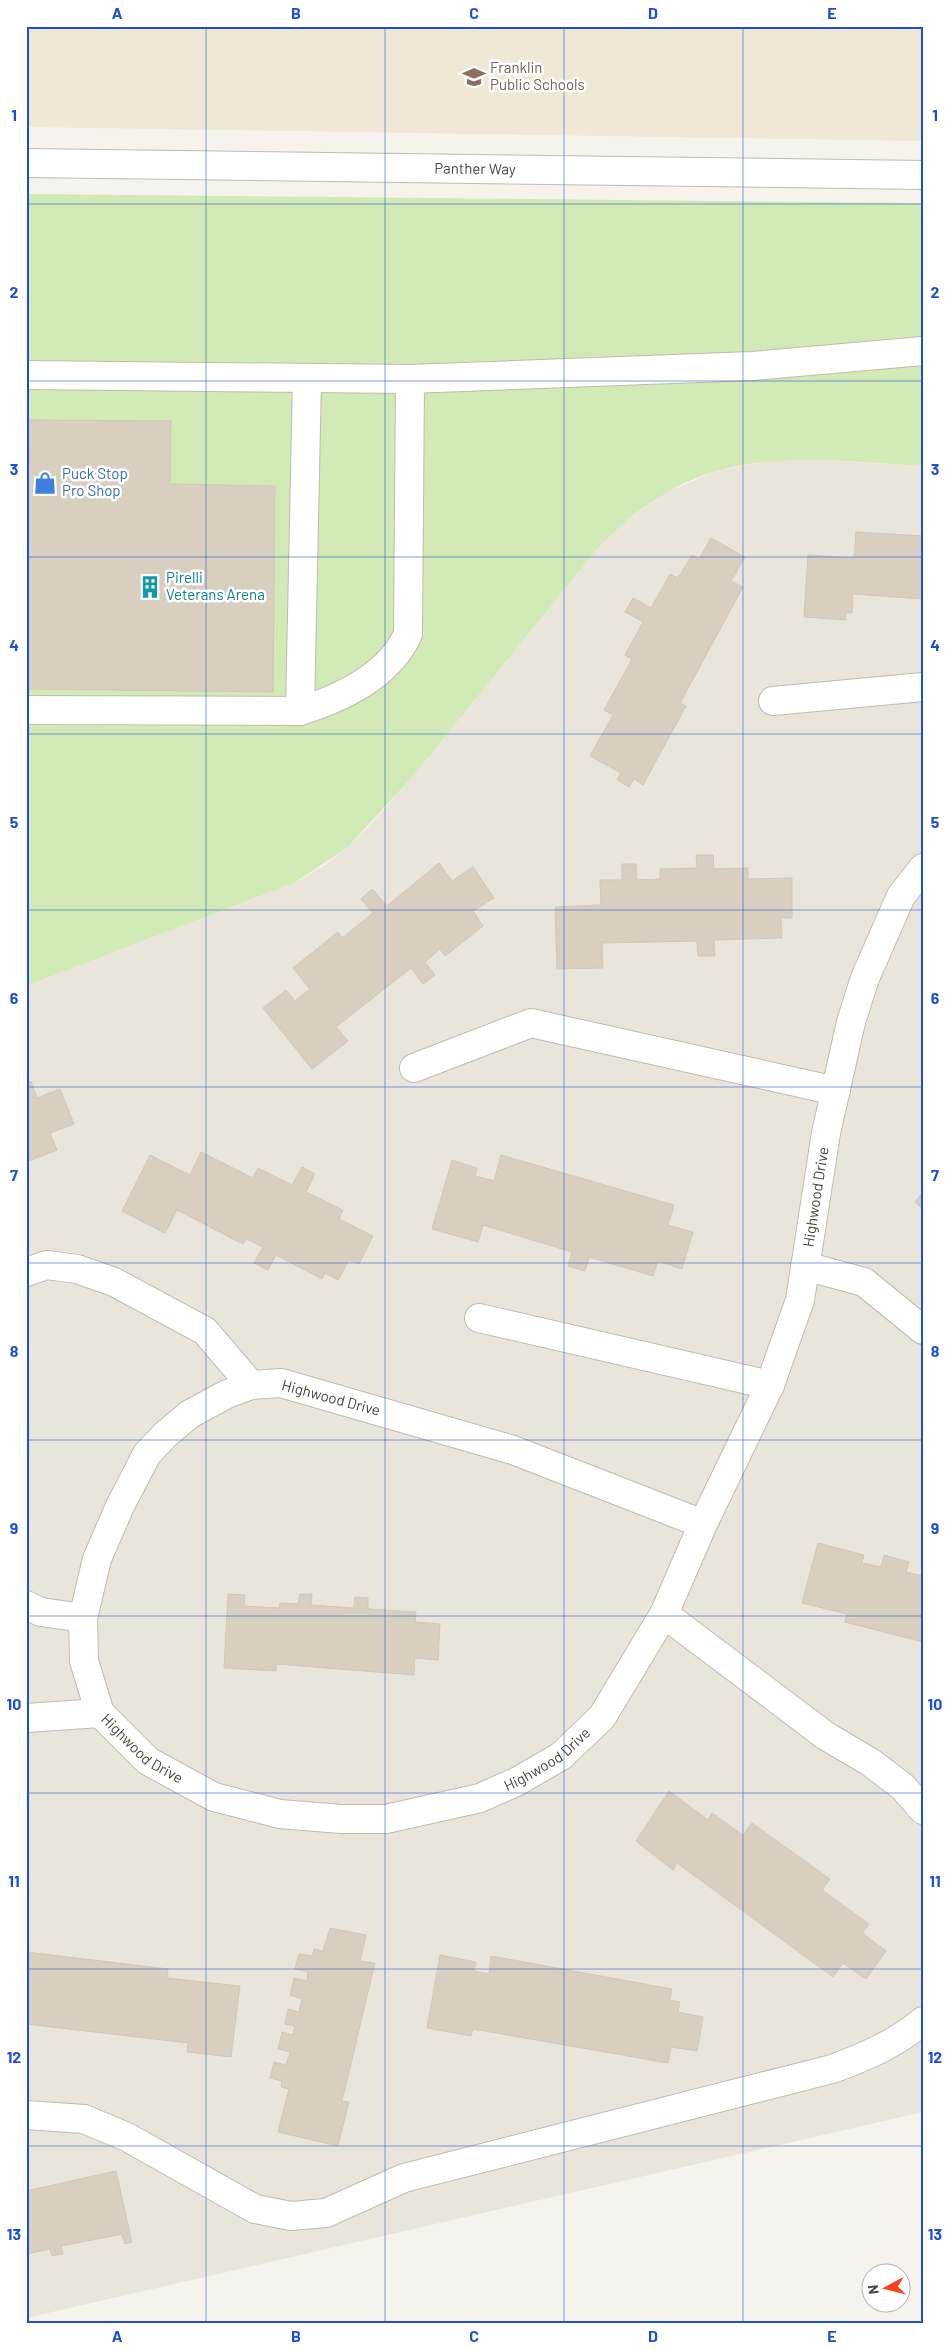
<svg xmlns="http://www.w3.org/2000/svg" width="949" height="2350" viewBox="0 0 949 2350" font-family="Barlow,sans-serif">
<rect width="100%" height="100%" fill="#f6f3ec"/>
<path fill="#eae5da" d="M801,459L923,466V2112L26,2318V986L294,883L322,867L347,848L370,825L415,774L597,549L617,528L663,494L716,471L772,460Z"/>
<path fill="#efe8d6" d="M26,26H923V141L26,127Z"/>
<path fill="#d2eab5" d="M26,194L923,203V466C788,458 700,441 597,549L415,774L347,848L294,883L26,986Z"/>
<g fill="#d8cfc1" stroke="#d3c7b4">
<path d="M26,420L171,421L170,484L275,486L273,692L26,689Z"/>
<path d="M856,532L923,536V599L853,594L852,613H846V620L804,617L808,555L854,558Z"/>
<path d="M711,538L745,557L731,581L743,587L680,703L686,706L643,785L634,779L629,787L617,780L621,773L590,756L613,715L604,710L632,659L625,655L643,622L625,612L633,598L651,608L670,574L678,578L692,555L699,559Z"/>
<path d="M696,855H713L714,869L748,868V879L792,878V918H781L782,938L714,940L715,956H698L697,941L602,943L603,968L557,969L555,907L601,905L600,880H622V864H636L637,880L660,879V869L697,868Z"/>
<path d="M439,863L452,881L473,867L494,898L473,911L483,926L445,956L440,949L425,962L435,975L423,984L411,968L336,1027L348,1041L312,1069L263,1008L286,990L295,1001L310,989L293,968L338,932L342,938L373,913L361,899L372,889L387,906Z"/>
<path d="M31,1081L37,1098L60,1089L74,1124L50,1133L57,1150L26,1162V1083Z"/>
<path d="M201,1152L253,1178L258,1168L292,1185L302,1167L315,1174L306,1192L343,1210L339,1219L373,1236L359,1264L349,1260L338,1280L325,1273L322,1279L276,1255L268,1270L254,1263L263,1247L246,1239L243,1244L177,1210L165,1233L122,1211L150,1155L190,1175Z"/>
<path d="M501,1155L674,1205L668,1225L693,1232L682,1269L658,1261L653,1276L589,1257L585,1271L568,1266L572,1252L483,1225L478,1242L432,1229L452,1160L477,1168L475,1176L494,1181Z"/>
<path d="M923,1192V1209L915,1202Z"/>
<path d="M818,1543L864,1555L862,1563L881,1567L884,1555L909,1562L906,1572L923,1576V1642L845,1622L847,1614L802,1603Z"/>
<path d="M228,1594L245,1595L244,1606L279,1608L280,1603L298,1604L300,1594H312L311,1605L354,1608L355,1597L368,1598V1609L416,1612L415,1622L440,1624L438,1660L415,1658L414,1675L276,1664V1671L224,1668Z"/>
<path d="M669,1791L708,1820L712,1813L743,1835L752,1823L830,1879L822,1890L869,1924L862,1933L886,1951L866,1979L843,1963L833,1977L677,1863L673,1870L636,1841Z"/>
<path d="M330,1928L366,1935L360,1961L375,1963L342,2101L349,2102L338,2146L278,2132L289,2089L281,2087L282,2081L270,2078L274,2062L286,2065L290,2052L278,2049L282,2032L293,2035L295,2026L285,2024L288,2009L299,2012L302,1999L290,1995L294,1978L307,1981L308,1972L295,1969L299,1954L312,1956L314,1949L323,1951Z"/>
<path d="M26,1952L168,1969L167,1978L240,1986L231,2057L187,2052L188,2043L26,2024Z"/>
<path d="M440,1955L476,1962L474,1971L489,1974L491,1956L672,1989L670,2000L680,2002L678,2012L703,2017L697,2051L671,2047L668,2063L473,2029L471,2036L427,2028Z"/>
<path d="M116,2171L132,2242L125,2244L122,2234L61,2246L63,2254L52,2256L50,2249L26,2254V2191Z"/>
</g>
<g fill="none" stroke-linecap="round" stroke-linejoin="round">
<defs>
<g id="minor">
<path id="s1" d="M26,163L923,175"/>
<path d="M26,375L410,379L752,366L923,351"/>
<path d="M773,701L923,687"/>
<path d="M26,710L300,711C342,698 389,676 408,634L410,379"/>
<path d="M300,711L307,378"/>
<path d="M414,1068L531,1023L836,1091"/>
<path d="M805,1266L864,1282L923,1330"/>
<path d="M26,1272L47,1265L77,1269L114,1282L205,1331L251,1385"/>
<path d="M479,1318L770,1385"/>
<path id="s2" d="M703,1524L513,1450L281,1383L251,1385L227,1394L190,1414L166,1434L147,1454L120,1506L97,1559L83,1618L84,1661L100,1713L148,1761L214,1797L280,1814L341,1819H386L480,1798L518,1781L561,1756L602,1717L664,1614L703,1524L770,1385L800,1300L826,1133L851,1022L865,978L901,896L923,868"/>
<path d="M26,1605L41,1612L83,1618"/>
<path d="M664,1614L826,1736L870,1762L903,1787L923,1810"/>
<path d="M26,1718L100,1713"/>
<path d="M26,2115L84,2119L127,2137L255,2209L291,2216L326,2213L404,2178L832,2069C865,2057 895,2044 923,2021"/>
</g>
</defs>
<use href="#minor" stroke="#c2bbae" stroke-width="30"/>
<use href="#minor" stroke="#fff" stroke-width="28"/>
</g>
<path fill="none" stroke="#1d4ed8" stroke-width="1" stroke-opacity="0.55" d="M206,26V2324M385,26V2324M564,26V2324M743,26V2324M26,204H923M26,381H923M26,557H923M26,734H923M26,910H923M26,1087H923M26,1263H923M26,1440H923M26,1616H923M26,1793H923M26,1969H923M26,2146H923"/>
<defs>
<symbol id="school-bare" viewBox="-9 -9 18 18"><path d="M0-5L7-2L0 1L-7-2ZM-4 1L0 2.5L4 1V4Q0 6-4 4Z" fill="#8d6e63" stroke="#fff" stroke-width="2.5" paint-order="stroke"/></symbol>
<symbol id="shop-bare" viewBox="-9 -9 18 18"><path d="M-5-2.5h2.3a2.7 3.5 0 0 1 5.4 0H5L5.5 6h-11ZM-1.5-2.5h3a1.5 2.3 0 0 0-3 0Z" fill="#3f7fe0" stroke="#fff" stroke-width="2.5" paint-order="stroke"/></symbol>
<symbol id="building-bare" viewBox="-9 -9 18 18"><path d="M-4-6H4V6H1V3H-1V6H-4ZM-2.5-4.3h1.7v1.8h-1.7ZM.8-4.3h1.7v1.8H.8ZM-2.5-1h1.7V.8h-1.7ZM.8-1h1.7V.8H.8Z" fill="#0f9aa8" stroke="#fff" stroke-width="2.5" paint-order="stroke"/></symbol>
</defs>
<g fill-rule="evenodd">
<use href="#school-bare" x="458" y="61" width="32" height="32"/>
<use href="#shop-bare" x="29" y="467" width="32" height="32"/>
<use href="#building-bare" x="134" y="571" width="32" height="32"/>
</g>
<g text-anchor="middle" stroke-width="5" stroke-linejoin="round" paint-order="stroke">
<g font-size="15" fill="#785e54" stroke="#fff" text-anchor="start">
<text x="490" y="73">Franklin<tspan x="490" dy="17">Public Schools</tspan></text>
</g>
<g font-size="15" fill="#4b4439" stroke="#fff">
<text dy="5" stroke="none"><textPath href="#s1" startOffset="449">Panther Way</textPath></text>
<text dy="5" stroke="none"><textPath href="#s2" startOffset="2005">Highwood Drive</textPath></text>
<text transform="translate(331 1398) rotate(15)" y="5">Highwood Drive</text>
<text dy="5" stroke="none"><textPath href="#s2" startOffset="932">Highwood Drive</textPath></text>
<text dy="5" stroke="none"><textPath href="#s2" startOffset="1368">Highwood Drive</textPath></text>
</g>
<g font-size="15" fill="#366cbe" stroke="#fff" text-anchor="start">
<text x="62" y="479">Puck Stop<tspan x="62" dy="17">Pro Shop</tspan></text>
</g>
<g font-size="15" fill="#0d838f" stroke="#fff" text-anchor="start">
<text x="166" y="583">Pirelli<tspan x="166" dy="17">Veterans Arena</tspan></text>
</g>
</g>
<rect width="949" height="2350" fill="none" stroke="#ffffff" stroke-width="55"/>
<g transform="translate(886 2288) rotate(263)"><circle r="24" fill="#ffffff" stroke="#b7b4b0"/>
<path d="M0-4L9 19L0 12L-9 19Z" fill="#fc3f1d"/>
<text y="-8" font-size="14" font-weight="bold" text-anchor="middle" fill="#4b4439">N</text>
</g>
<rect x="28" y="28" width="894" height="2294" fill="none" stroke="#1d4ed8" stroke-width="2"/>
<g font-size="16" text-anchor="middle" font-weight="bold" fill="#1d4ed8">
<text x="117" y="19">A</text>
<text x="296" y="19">B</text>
<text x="474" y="19">C</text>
<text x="653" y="19">D</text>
<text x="832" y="19">E</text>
<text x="14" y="121">1</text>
<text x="935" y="121">1</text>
<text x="14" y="298">2</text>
<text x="935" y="298">2</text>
<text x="14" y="475">3</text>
<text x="935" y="475">3</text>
<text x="14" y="651">4</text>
<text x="935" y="651">4</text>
<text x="14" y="828">5</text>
<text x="935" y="828">5</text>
<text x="14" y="1004">6</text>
<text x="935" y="1004">6</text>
<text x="14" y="1181">7</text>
<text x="935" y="1181">7</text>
<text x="14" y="1357">8</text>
<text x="935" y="1357">8</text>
<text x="14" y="1534">9</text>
<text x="935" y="1534">9</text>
<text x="14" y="1710">10</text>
<text x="935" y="1710">10</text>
<text x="14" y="1887">11</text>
<text x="935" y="1887">11</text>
<text x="14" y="2063">12</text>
<text x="935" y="2063">12</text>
<text x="14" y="2240">13</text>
<text x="935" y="2240">13</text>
<text x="117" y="2342">A</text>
<text x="296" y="2342">B</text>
<text x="474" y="2342">C</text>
<text x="653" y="2342">D</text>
<text x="832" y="2342">E</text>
</g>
</svg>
